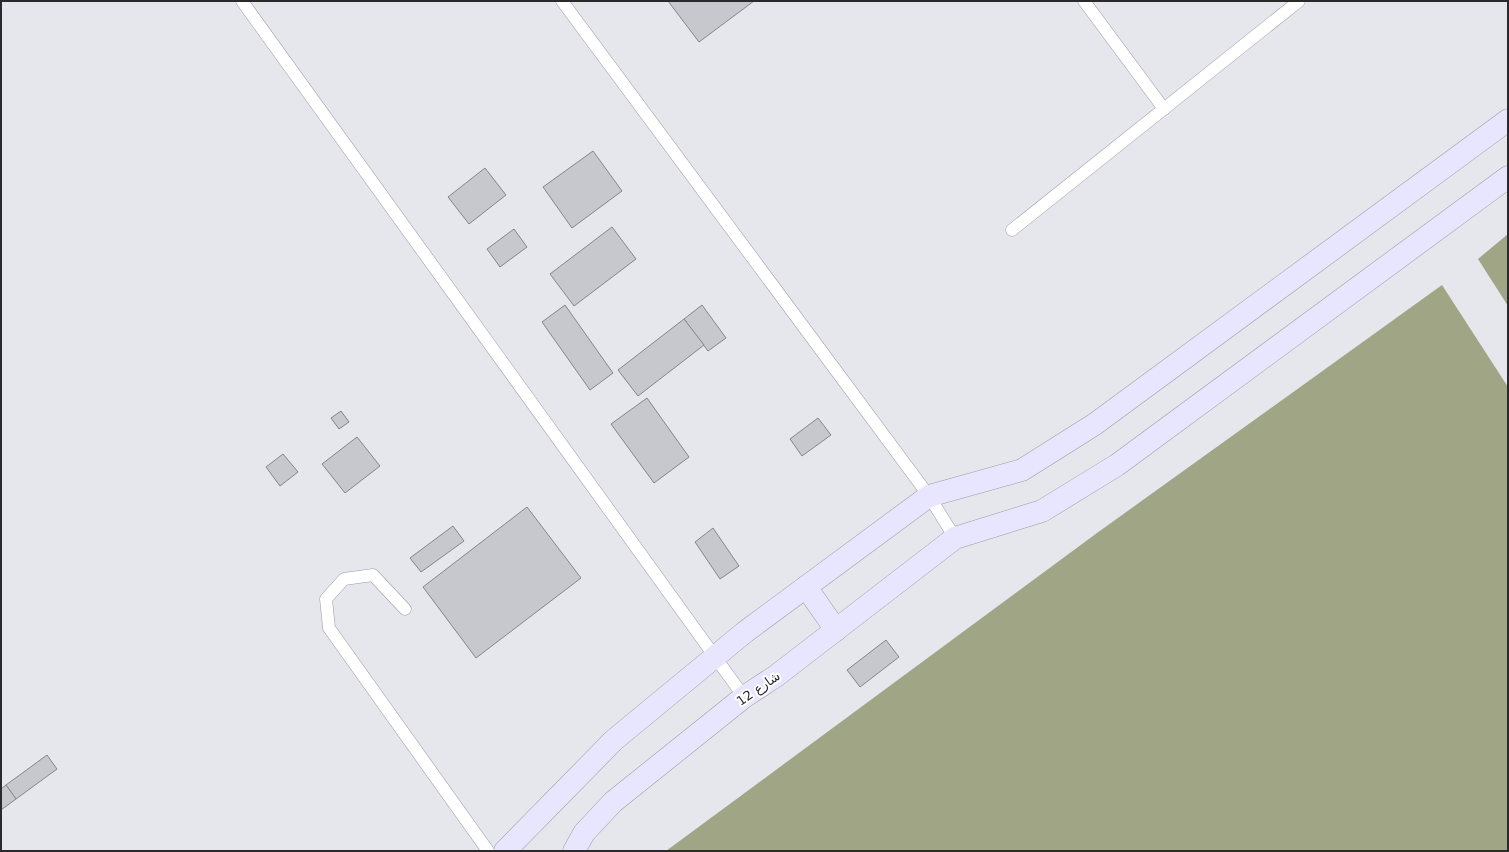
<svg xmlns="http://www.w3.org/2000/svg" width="1509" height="852" viewBox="0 0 1509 852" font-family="'DejaVu Sans',Vazirmatn,sans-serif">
<rect width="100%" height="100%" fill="#e6e7ed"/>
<g fill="#a0a586">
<path d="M1508,234V306L1478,259Z"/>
<path d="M1442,285L1508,387V851H666L1097,533Z"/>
</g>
<g fill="#c7c7ce" stroke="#85868c">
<path d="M668,1H754L699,42Z"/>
<path d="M593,151L622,191L572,228L543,187Z"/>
<path d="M485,168L506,195L469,224L448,197Z"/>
<path d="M612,227L636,259L574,306L550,274Z"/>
<path d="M514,229L527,247L500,267L487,249Z"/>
<path d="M565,305L613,373L590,390L542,322Z"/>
<path d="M702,305L726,338L708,351L684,319Z"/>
<path d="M684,319L704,345L638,396L618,370Z"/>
<path d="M647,398L689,457L654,483L611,424Z"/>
<path d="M341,411L349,422L339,429L331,418Z"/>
<path d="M818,418L831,435L802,456L790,439Z"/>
<path d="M357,437L380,466L345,493L322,464Z"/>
<path d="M283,454L298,472L280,486L266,467Z"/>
<path d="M527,507L581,578L476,658L423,587Z"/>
<path d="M453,526L464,541L421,572L410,558Z"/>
<path d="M713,528L739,566L720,579L695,542Z"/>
<path d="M886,640L899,657L860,687L847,670Z"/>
<path d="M47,755L57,769L16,799L6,785Z"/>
<path d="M6,785L16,799L1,810V789Z"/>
</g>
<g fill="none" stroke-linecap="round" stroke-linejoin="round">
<defs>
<g id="lane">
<path d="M242,1L744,697"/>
<path d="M562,1L929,496L955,538"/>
<path d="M1084,1L1164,109"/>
<path d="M1012,230L1299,1"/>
<path d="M405,609L373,575L344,579L326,599L329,628L488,851"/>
</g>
<g id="secondary">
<path d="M806,587L836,630"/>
<path d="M505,851L614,740L745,632L929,496L1022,470L1095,424L1508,120"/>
<path d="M574,851L584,833L613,802L744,697L776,676L955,538L1042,511L1117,465L1508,177"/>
</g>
</defs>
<use href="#lane" stroke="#9b9ba1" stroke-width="13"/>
<use href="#secondary" stroke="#9b9ba1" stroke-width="23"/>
<use href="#lane" stroke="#fff" stroke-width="12"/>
<use href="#secondary" stroke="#e7e6fe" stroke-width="22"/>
</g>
<g text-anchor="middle" stroke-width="4" stroke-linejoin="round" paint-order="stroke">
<g font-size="13" fill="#2a2a2c" stroke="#fff">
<text transform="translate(758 688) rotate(-35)" y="5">شارع 12</text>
</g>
</g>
<rect width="1509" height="852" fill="none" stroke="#2a2a2c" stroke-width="4"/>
</svg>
